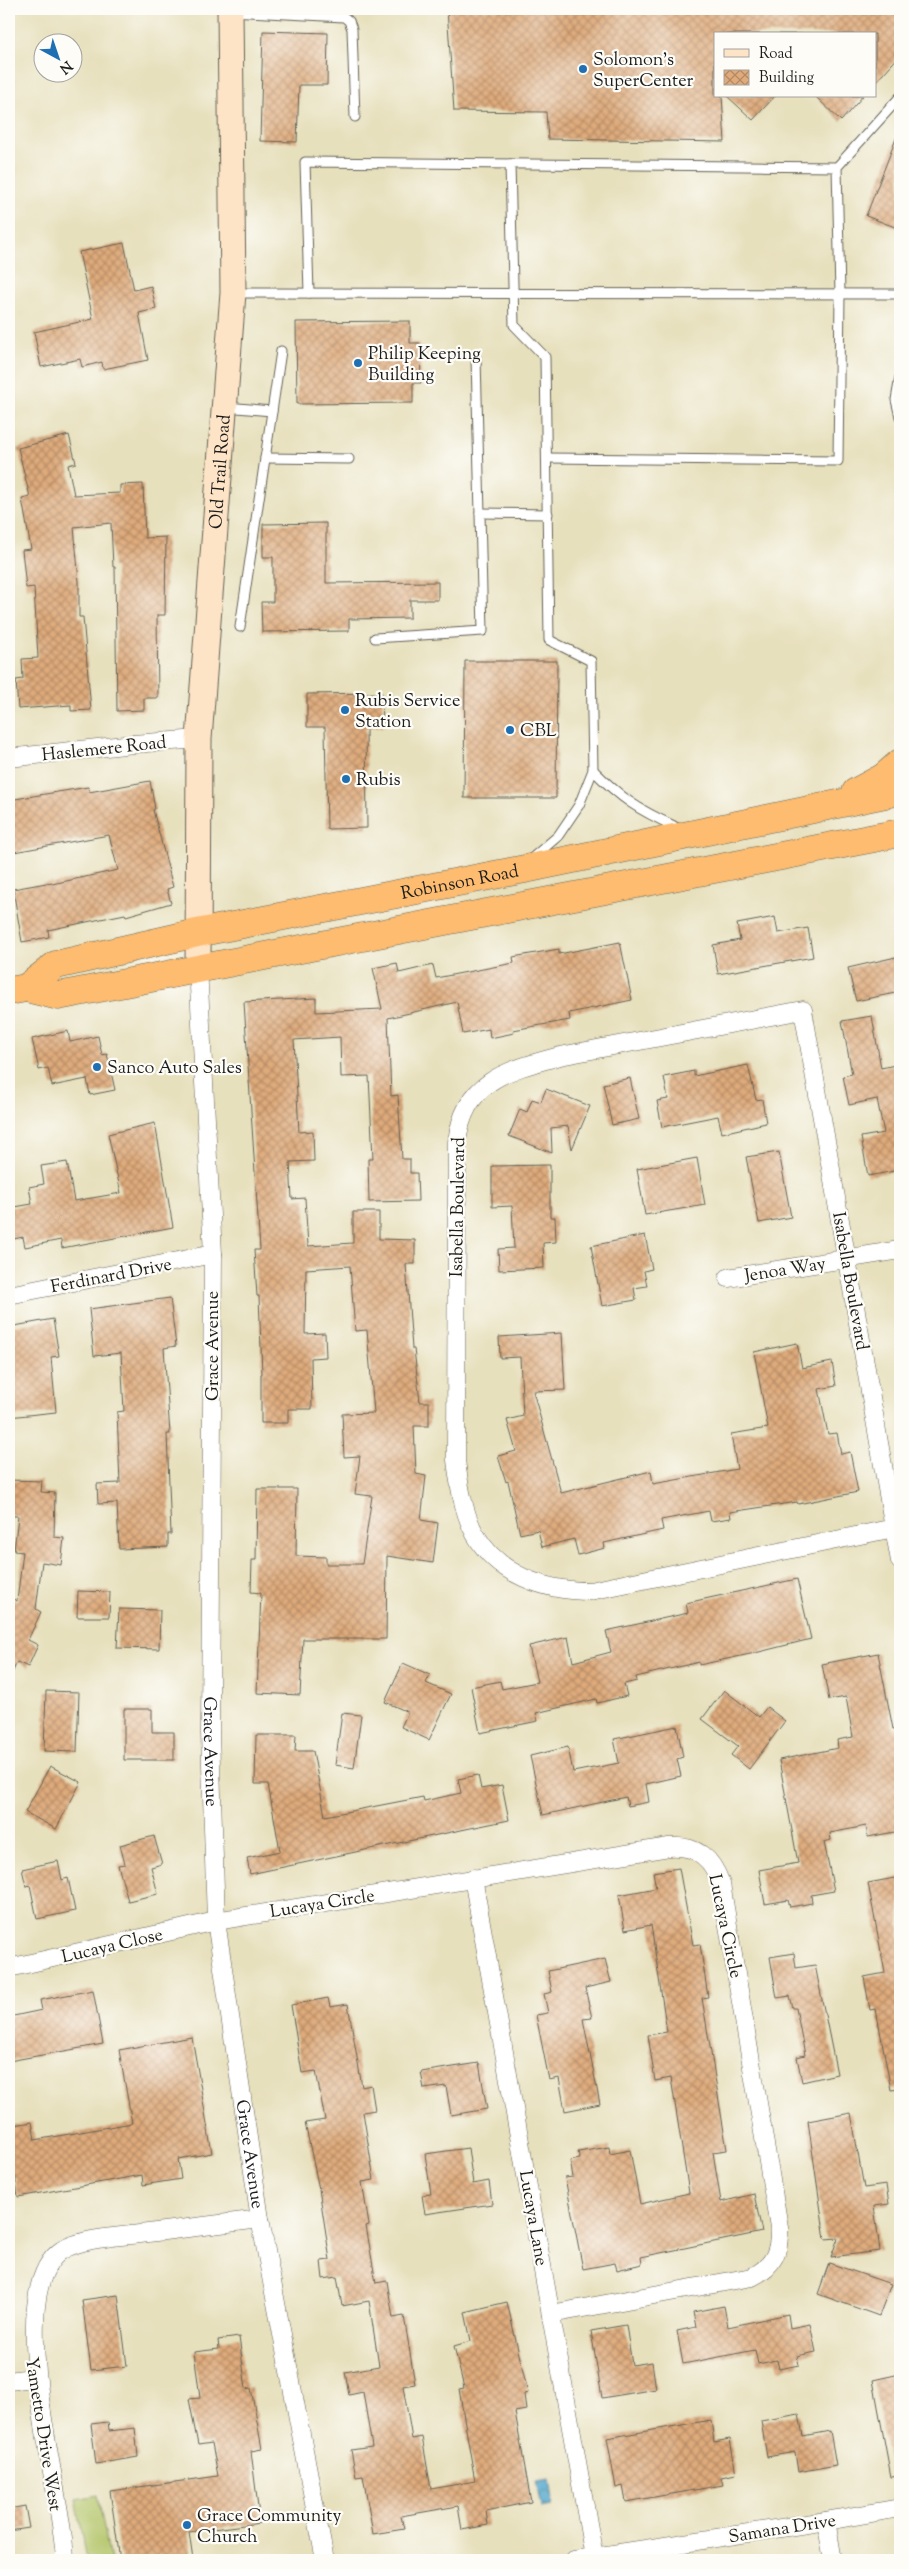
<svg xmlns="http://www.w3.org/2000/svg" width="909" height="2569" viewBox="0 0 909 2569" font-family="'Sorts Mill Goudy',serif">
<defs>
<pattern id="water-waves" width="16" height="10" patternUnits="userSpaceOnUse" patternTransform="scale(1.25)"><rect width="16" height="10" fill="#4da4ca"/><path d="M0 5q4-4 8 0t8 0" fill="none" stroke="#3f85a3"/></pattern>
<pattern id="building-cross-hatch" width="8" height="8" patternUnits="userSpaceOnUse" patternTransform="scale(1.25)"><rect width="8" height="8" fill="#dfab7c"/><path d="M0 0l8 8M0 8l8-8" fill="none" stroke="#b48a65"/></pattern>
</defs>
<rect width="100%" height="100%" fill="#fdfcf7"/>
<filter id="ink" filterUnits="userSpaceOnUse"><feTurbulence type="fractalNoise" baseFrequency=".02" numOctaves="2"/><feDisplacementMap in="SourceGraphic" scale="10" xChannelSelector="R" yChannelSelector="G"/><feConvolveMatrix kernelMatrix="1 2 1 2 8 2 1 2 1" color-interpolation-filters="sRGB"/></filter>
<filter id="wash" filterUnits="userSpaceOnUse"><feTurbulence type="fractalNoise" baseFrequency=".0096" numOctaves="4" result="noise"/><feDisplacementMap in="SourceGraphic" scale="20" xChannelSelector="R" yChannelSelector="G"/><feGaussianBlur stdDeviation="1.12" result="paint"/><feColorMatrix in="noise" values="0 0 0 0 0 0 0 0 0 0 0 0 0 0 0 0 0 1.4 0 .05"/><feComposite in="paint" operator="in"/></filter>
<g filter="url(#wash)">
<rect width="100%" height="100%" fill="#e7e0bd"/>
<path fill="#b2c467" stroke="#677042" d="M98,2495L110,2560H87L76,2499Z"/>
<path fill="url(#water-waves)" stroke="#346073" d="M549,2479L553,2506L541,2508L536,2481Z"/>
<g id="blocks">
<g fill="url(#building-cross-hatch)">
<path d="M447,9H900V55L875,83V34H715V96H722L725,142L548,139L546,112L454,111Z"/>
<path d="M263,31L328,33L327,85H299L297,142L260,141Z"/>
<path d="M727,96H775L753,120Z"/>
<path d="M815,96H863L841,121Z"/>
<path d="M899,131H900V229L866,216Z"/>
<path d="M124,243L134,290L151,286L156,309L139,313L148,360L103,369L102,362L82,367L80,359L41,367L34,332L93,319L79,252Z"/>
<path d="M410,321V343H420L421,383H413V403L297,404L296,322Z"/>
<path d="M69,435L76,463L68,465L74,495L120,493V485L143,484L145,538L166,537L165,615H157L158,698H144V710L117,711L115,567H113L111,523L74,527L79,582V617H83L91,710L71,711V705L18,709L16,680L23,679L22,659L38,658L34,587L26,588L22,550L31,549L22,499L30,497L18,448Z"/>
<path d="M326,523V583L438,582V600H410V618L349,619V631L262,632L261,602H273V557H263V524Z"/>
<path d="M465,661H557L556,798H464Z"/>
<path d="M382,693L383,727H366L367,828L327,829L325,727H307V694Z"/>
<path d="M150,781L155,809L153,810L173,887L167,889L171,903L126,916L125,914L48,930L49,937L22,942L13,889L52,882V884L118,870L109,835L14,852L9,826V800L88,787L89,792Z"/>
<path d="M775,917L778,933L808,928L813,957L718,974L713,945L740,940L737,924Z"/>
<path d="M620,942L632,1000L569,1013L570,1020L513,1030L514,1033L490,1038L489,1029L463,1034L457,1002L388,1018L391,1096L398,1095L402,1159H410V1173H417L418,1201L369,1202L368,1159H373L369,1076L341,1077L340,1037L294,1040L299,1132L313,1131L314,1161L290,1162L292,1199L305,1198L308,1246L353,1243V1212H379V1239L415,1240V1264H406L412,1349H414L420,1402H429V1426H414L416,1474L426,1476L421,1520L438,1523L433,1563L387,1556L386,1639H303L300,1695L257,1693L261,1593L251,1592L252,1560H256L257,1489H297L296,1556L326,1557V1564H362L372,1496L355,1494L360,1456L344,1457L342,1414L374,1413L367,1330L355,1331L350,1266L306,1269L305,1334L325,1333L326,1357L311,1358L312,1409H288V1423H261V1374H262L259,1296H257L254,1250H260L244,1002L316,998V1012L382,1009L373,968L397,963L399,973L433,965L436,978L514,963L513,957L559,949V954Z"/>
<path d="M896,957L900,977V992L856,1001L848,968Z"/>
<path d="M872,1016L881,1068L900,1064V1170L868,1176L861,1137L884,1133L877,1099L849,1105L843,1076L852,1074L842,1021Z"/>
<path d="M68,1031L70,1042L98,1036L102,1055L107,1054L115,1090L90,1095L87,1079L52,1086L48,1068L39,1070L32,1039Z"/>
<path d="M748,1065L756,1100L762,1099L766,1123L722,1133L718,1116L662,1127L657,1101L668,1099L664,1077L694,1071V1076Z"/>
<path d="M630,1078L639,1119L612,1125L603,1084Z"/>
<path d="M546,1089L590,1106L572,1149L568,1126L551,1128L552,1153L509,1136L520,1109L527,1112L532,1099L541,1102Z"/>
<path d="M155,1123L173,1227L62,1248L61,1240L25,1247L23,1237L9,1240V1208L32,1204L29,1187L44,1184L41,1166L67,1162L74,1201L121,1193L108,1134Z"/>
<path d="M779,1152L791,1217L759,1223L746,1157Z"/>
<path d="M697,1158L705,1205L645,1215L637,1169Z"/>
<path d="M550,1165V1217H555L556,1242L543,1243L544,1268L499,1270L498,1249L514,1248L512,1206L492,1207V1166Z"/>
<path d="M645,1235L652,1269L644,1271L647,1286L634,1288L636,1300L602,1306L591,1246Z"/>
<path d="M170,1298L176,1346L164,1348L170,1434H167L171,1534H168V1547L119,1549L117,1503L98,1504L97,1484L120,1483L117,1412L124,1411L121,1353L94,1356L89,1309Z"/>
<path d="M53,1319L59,1356L51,1357L56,1412L9,1417V1327Z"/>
<path d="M562,1333L565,1390L533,1391L561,1493L651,1471L653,1484L737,1469L731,1434L768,1428L754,1352L797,1343L802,1368L832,1362L836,1386L819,1389L828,1434L837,1433L841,1454L850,1452L858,1492L798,1504L797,1502L730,1512L731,1518L711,1521L709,1511L661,1520L663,1530L604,1543L605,1548L578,1555L574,1539L542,1547L538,1530L520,1534L508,1481L506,1482L498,1456L516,1451L507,1420L523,1416L520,1357L500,1358L499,1337Z"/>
<path d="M9,1480L42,1481L41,1492L55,1493L54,1537L64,1538L61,1565L42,1562L36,1609L41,1612L28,1640L38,1645L28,1667L17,1662L9,1680V1597L17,1601L23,1552L14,1551L18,1516H9Z"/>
<path d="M797,1579L811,1639L755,1653L699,1665V1662L636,1677L637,1681L624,1684L627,1696L597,1703L596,1699L536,1713L538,1721L480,1733L471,1687L500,1681L502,1689L537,1682L529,1646L568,1637L573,1662L611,1652L606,1631L688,1613L686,1603Z"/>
<path d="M78,1591L110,1592L109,1617H77Z"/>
<path d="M119,1609L160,1610L159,1649L117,1648Z"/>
<path d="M878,1653L893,1729L898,1728L900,1738V1831L868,1837L866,1826L830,1833L831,1840L824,1842L834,1891L811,1895L812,1903L790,1907L788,1900L765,1904L759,1870L798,1863L779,1760L838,1748L837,1740L853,1737L846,1697L829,1700L822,1664Z"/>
<path d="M403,1663L430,1675L426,1683L451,1694L429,1740L401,1727L408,1712L385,1702Z"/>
<path d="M724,1690L759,1717L767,1707L785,1721L749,1769L731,1755L738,1746L702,1719Z"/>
<path d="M46,1691L79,1692L77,1752L44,1751Z"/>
<path d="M124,1709H152V1732H174V1760H124Z"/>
<path d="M342,1713L361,1715L354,1768L335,1765Z"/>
<path d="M677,1726L683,1757L677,1759L681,1776L646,1784L649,1802L628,1806L626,1797L543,1815L530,1756L568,1747L573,1772L619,1763L614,1739Z"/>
<path d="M256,1735H296L295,1751H313L325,1816L423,1797L424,1801L461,1793L458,1779L478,1775L481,1789L502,1785L509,1820L250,1874L247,1858L280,1851L268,1784H255Z"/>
<path d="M50,1766L81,1782L56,1829L25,1812Z"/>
<path d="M154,1836L162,1864L151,1867L158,1894L128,1901L118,1865L125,1864L120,1845Z"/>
<path d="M58,1861L62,1880L68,1878L75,1911L37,1919L30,1885L26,1886L22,1869Z"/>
<path d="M679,1868L693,1945L700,1944L708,1997L702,1998L727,2150L713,2152L721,2202L754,2194L762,2232L641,2257L642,2264L617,2270L615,2263L583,2269L565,2178L573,2177L570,2161L580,2159L578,2152L609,2147L610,2154L630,2150L640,2204L689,2193L671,2078L655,2081L648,2035L667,2032L651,1925L625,1930L619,1895L656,1888L653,1872Z"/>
<path d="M900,1877V2089L891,2090L876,2009L870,2010L864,1977L885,1973L868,1883Z"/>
<path d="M794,1953L796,1968L815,1965L837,2074L802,2082L797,2057L805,2055L796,2008H793L790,1996L777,1998L770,1957Z"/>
<path d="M605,1959L611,1982L585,1988L592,2018L583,2019L600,2104L565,2111L559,2078L549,2080L536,2015L548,2013L544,1994L552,1992L548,1971Z"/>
<path d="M93,1990L103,2044L9,2061V2017L42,2010L40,2000Z"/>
<path d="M328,1998L330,2007L348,2004L362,2087L371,2085L375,2110L363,2112L374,2180L362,2182L369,2225L366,2226L376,2283L387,2281L393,2318L404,2316L415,2384L403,2386L412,2439L422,2437L431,2489L475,2481L459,2389L464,2388L454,2346L471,2341L465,2312L507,2302L528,2393L524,2394L526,2410L515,2412L531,2502L486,2511L488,2525L462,2530L458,2506L401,2516L404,2529L373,2534L363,2476L356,2477L351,2450L372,2447L363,2392L349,2395L345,2372L379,2366L369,2301L342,2306L337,2277L323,2279L321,2261L330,2260L319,2189L305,2123L325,2120L316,2071L302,2073L291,2005Z"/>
<path d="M192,2037L212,2153L178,2159L181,2179L143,2185L142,2175L18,2197L15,2177L9,2179V2126L32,2122L35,2140L132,2123L119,2050Z"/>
<path d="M479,2063L487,2109L451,2115L446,2086L424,2089L421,2072Z"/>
<path d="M851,2113L864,2188L886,2185L889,2204L874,2206L880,2251L831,2257L838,2238L825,2239L808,2121Z"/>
<path d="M468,2148L473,2184L489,2181L492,2204L425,2214L422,2195L431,2194L425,2154Z"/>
<path d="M829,2263L891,2284L879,2316L818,2294Z"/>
<path d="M118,2295L127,2366L91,2370L82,2300Z"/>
<path d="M724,2306L728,2327L788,2314L790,2328L810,2324L816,2352L797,2356L799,2365L779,2369L777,2360L758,2364L755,2350L683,2364L677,2331L696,2327L693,2312Z"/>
<path d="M626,2325L632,2365L652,2362L656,2389L602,2398L591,2331Z"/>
<path d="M239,2337L246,2389L251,2388L262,2449L251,2451L260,2523L189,2532L193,2560H120L110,2491L218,2476L212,2443L198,2445L189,2399L200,2398L194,2352L219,2349L218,2340Z"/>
<path d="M900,2374V2476L891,2477L873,2380Z"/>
<path d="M799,2414L803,2436L830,2431L836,2465L798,2472L795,2452L767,2457L761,2421Z"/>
<path d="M711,2420L714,2442L730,2439L736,2474L721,2477L723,2485L626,2502L623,2486L616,2488L607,2438Z"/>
<path d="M108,2422L109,2431L135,2428L138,2457L96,2464L91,2424Z"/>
<path d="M25,2506L29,2528L9,2531V2509Z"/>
</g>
</g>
</g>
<g filter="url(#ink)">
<use href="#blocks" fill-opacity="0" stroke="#636154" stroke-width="1"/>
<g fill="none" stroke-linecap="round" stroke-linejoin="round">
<defs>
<g id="service">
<path d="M231,11L344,17L349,21L352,29L355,117"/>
<path d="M510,164L514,325L545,357L549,640L591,661L593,770L579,805L558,836L530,860"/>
<path d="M234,293L900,294"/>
<path d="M309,293L305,162L837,167"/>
<path d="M900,377L896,400L900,417"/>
<path d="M226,407L272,411"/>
<path d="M265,458L349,459"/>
<path d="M547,458L838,461L840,294L837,167L900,97"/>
<path d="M480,513L548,514"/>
<path d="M240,627L281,351"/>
<path d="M375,638L483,631L476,358"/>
<path d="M593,770C622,799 637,809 674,826L676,833"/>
</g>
<g id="minor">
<path d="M9,758L133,744L199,739"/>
<path id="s1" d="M198,967L213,1254L210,1733L216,1921L260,2219L325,2560"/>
<path d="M728,1278L900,1250"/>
<path d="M9,1295L213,1254"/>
<path d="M894,1528L590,1591C545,1591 498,1575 475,1534C463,1512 459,1484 456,1460L457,1142C464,1080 508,1070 560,1056L803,1010L894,1528L900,1561"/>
<path d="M473,1878L594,2557"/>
<path d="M9,1968L216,1921L669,1847C697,1845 712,1858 721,1884L779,2227C780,2251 774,2266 752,2277L551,2314"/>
<path d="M9,2381L32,2378"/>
<path d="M826,2521L833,2560"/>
<path d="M65,2560C63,2491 0,2291 62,2250C84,2238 115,2237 140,2234C180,2229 220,2224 260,2219"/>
<path d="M574,2560L826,2521L900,2508"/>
</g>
<g id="secondary">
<path id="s2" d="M198,967L199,739L233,293L230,9"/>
</g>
<g id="trunk">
<path d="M856,792L884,777L900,763"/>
<path id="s3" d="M26,988L56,965L197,933L530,868L900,791"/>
<path d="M9,991L26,988L58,996L900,833"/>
</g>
</defs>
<use href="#service" stroke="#636154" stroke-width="11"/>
<use href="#minor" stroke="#636154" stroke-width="19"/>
<use href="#secondary" stroke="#636154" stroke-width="27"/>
<use href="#trunk" stroke="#636154" stroke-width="29"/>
<use href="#service" stroke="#fff" stroke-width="9"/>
<use href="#minor" stroke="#fff" stroke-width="18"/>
<use href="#secondary" stroke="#fee4c6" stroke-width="25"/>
<use href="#trunk" stroke="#fdbc70" stroke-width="28"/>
</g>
</g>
<g fill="#1f6fb2" stroke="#fdfcf7" stroke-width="2">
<circle cx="583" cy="69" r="5"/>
<circle cx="358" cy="363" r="5"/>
<circle cx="345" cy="710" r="5"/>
<circle cx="510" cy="730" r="5"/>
<circle cx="346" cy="779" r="5"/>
<circle cx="97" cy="1067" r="5"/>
<circle cx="187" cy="2525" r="5"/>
</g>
<g text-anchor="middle" stroke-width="4.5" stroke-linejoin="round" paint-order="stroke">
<g font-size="18" fill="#1c1c1c" stroke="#fdfcf7" text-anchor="start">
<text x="593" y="65">Solomon's<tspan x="593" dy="21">SuperCenter</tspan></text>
<text x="368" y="359">Philip Keeping<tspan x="368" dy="21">Building</tspan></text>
<text x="355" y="706">Rubis Service<tspan x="355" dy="21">Station</tspan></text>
<text x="520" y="736">CBL</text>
<text x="356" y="785">Rubis</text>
<text x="107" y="1073">Sanco Auto Sales</text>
<text x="197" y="2521">Grace Community<tspan x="197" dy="21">Church</tspan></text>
</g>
<g font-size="18" fill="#1c1c1c" stroke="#fdfcf7">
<text dy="6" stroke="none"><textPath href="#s2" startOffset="496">Old Trail Road</textPath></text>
<text transform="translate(104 748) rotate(-6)" y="6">Haslemere Road</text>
<text dy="6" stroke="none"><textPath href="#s3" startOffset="450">Robinson Road</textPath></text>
<text transform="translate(457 1207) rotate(-89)" y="6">Isabella Boulevard</text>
<text transform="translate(785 1269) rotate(-9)" y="6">Jenoa Way</text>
<text transform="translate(111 1275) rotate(-11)" y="6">Ferdinard Drive</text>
<text transform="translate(851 1281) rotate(80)" y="6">Isabella Boulevard</text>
<text transform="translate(212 1346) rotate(-90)" y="6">Grace Avenue</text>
<text dy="6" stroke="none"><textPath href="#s1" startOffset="785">Grace Avenue</textPath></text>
<text transform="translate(322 1903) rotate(-9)" y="6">Lucaya Circle</text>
<text transform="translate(726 1926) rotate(78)" y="6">Lucaya Circle</text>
<text transform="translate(112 1945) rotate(-13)" y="6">Lucaya Close</text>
<text dy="6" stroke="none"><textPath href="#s1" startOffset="1190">Grace Avenue</textPath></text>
<text transform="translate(534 2218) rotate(80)" y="6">Lucaya Lane</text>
<text transform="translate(44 2434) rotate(81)" y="6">Yametto Drive West</text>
<text transform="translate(782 2528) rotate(-9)" y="6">Samana Drive</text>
</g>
</g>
<rect width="909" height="2569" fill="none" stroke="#fdfcf7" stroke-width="30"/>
<rect x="714" y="32" width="162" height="65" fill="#fdfcf7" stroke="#a3a29f"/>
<rect x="724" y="49" width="25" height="8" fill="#fee4c6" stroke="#a3a29f"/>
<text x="759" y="58" font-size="15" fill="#1c1c1c">Road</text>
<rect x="724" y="70" width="25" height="15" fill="url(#building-cross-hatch)" stroke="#a3a29f"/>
<text x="759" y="82" font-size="15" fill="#1c1c1c">Building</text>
<g transform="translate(58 58) rotate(140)"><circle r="24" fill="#fdfcf7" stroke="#a3a29f"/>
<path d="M0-4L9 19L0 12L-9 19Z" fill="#1f6fb2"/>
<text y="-8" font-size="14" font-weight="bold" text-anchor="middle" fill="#1c1c1c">N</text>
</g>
</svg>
